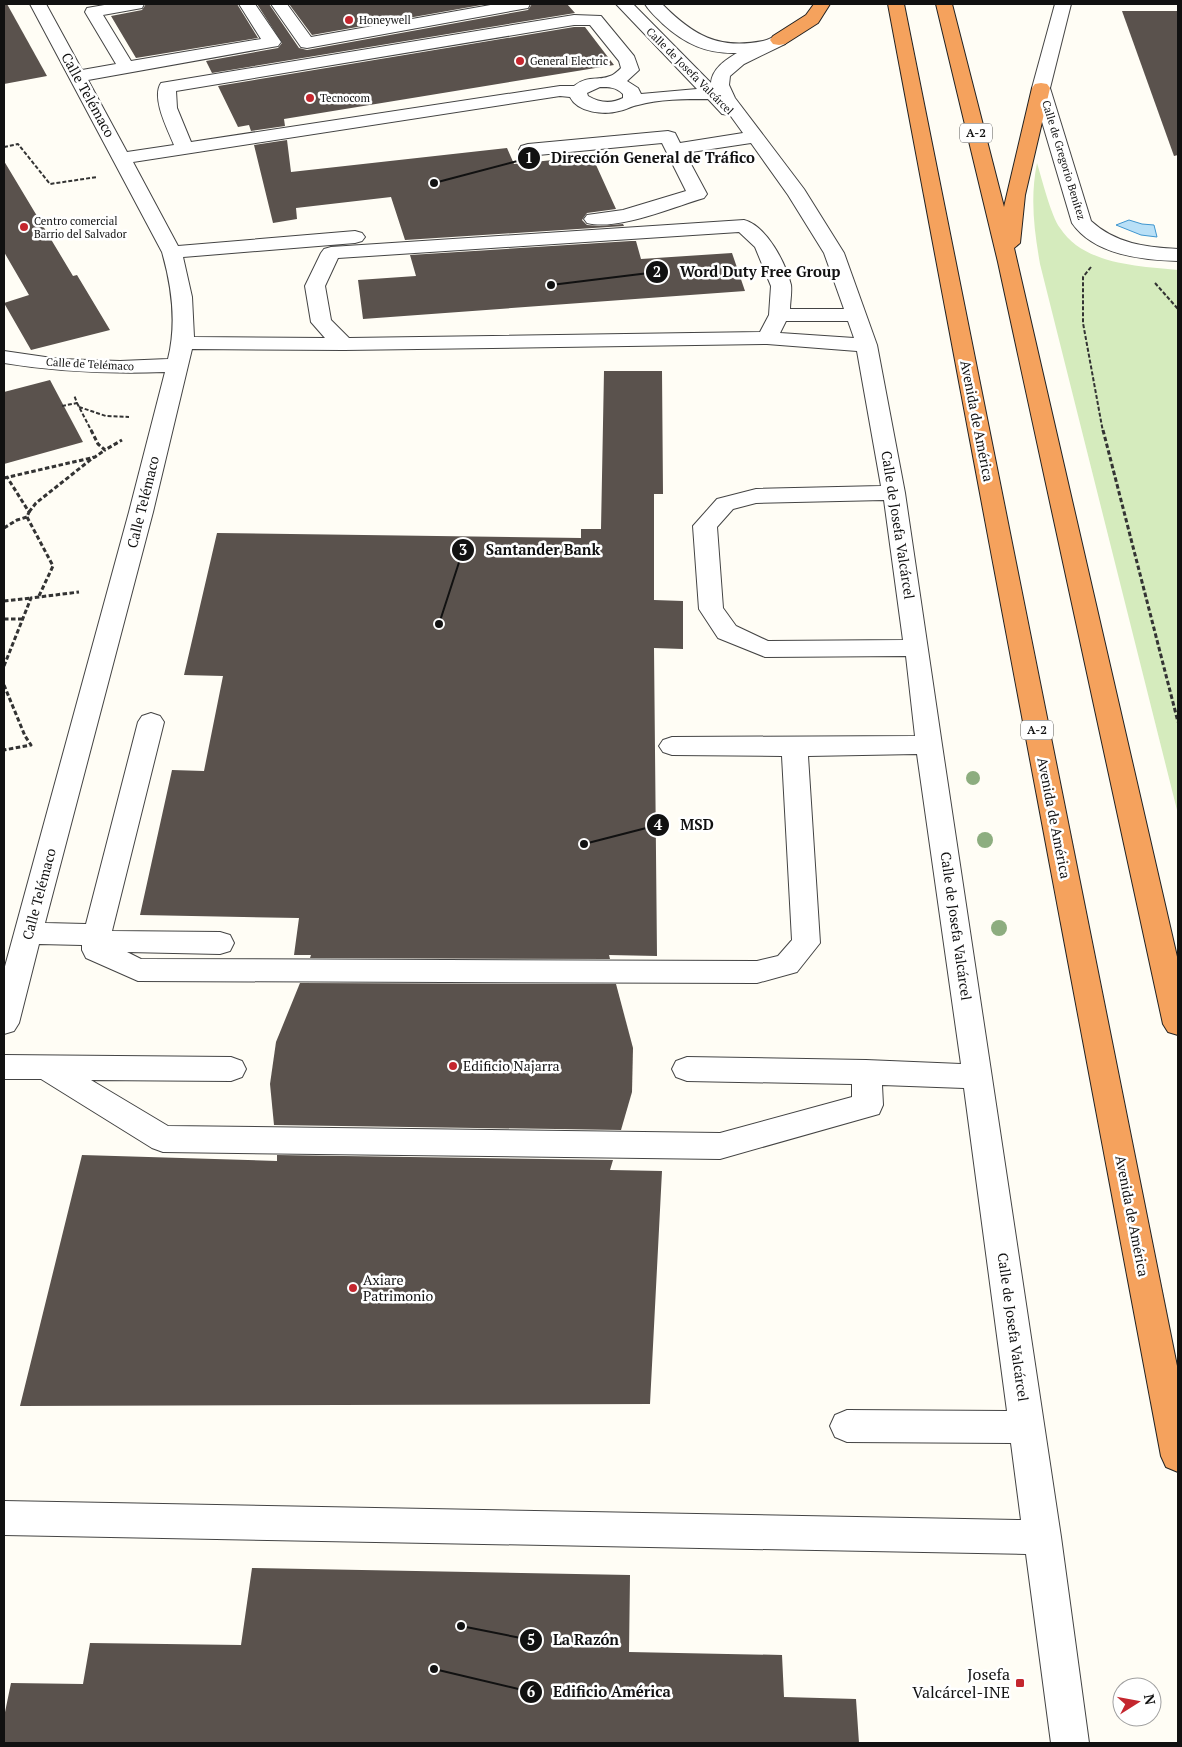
<svg xmlns="http://www.w3.org/2000/svg" width="1182" height="1747" viewBox="0 0 1182 1747" font-family="'PT Serif',serif">
<rect width="100%" height="100%" fill="#fffdf5"/>
<path fill="#d5ebbd" d="M1037,163C1042,179 1051,216 1060,228C1084,265 1139,266 1178,270V814L1040,264C1034,229 1030,198 1037,163Z"/>
<path fill="#b9e0f7" stroke="#3f96cf" d="M1129,220L1142,224L1154,225L1157,237L1141,235L1116,225Z"/>
<g fill="#5a524d">
<path d="M4,4H7L47,76L4,84Z"/>
<path d="M146,4H237L258,38L136,58L111,16L142,10Z"/>
<path d="M257,4H269L299,48L307,50L528,10L532,4H567L575,13L212,73L206,61L278,48L282,43Z"/>
<path d="M289,4H487L312,35Z"/>
<path d="M1122,11H1178V155L1174,156Z"/>
<path d="M574,27H585L614,65L284,119L285,126L251,131L249,125L238,127L218,86Z"/>
<path d="M287,140L291,172L507,148L514,164L592,156L616,209L587,213L582,220L587,225L600,226L623,224L624,226L405,240L391,197L296,208L297,219L273,223L254,145Z"/>
<path d="M4,161L73,276L77,275L110,330L31,350L4,303L29,295L4,252Z"/>
<path d="M631,241H636L641,259L732,253L745,291L363,319L358,280L416,276L410,255Z"/>
<path d="M604,371H662L663,494H654V600L683,601V649L654,648L657,956L609,955L610,959L310,958L311,955H294L299,918L140,915L172,770L204,771L223,676L184,675L217,533L581,538V529H601Z"/>
<path d="M50,380L83,442L4,464V392Z"/>
<path d="M300,983L616,984L633,1048L632,1092L621,1130L274,1125L270,1084L276,1042Z"/>
<path d="M82,1155L277,1161V1155L613,1160L610,1170L662,1171L650,1404L20,1406Z"/>
<path d="M252,1568L630,1575L629,1652L782,1655L784,1697L856,1699L859,1743H4V1717L11,1683L83,1684L90,1643L241,1645Z"/>
</g>
<g fill="none" stroke-linecap="round" stroke-linejoin="round">
<defs>
<g id="minor">
<path d="M30,4H46L82,70L116,64L85,12L87,8L110,4H144L142,8L103,15L131,61L261,39L239,4H255L281,42L278,46L272,47L88,80L127,152L174,145C168,130 151,98 161,83L574,15L601,16L634,56L639,70L627,81L638,88L641,94L697,89L616,4H633L711,83C712,69 725,60 737,53C707,54 685,44 663,24C657,18 649,11 645,4H662C693,35 718,50 763,41C772,39 775,34 785,36L788,40L785,44L744,64L730,76L729,85L735,98L804,189L844,253L877,345L905,493L942,745L1061,1537L1089,1743H1051L1026,1554L4,1535V1501L1021,1520L1011,1443L847,1442L835,1437L830,1426L835,1415L847,1410L1007,1411L964,1088L882,1085L883,1105L879,1114L720,1159L163,1152L152,1148L41,1079H4V1055L231,1057L242,1061L246,1069L242,1077L231,1081L91,1080L168,1126L720,1133L852,1097V1084L687,1081L676,1077L672,1069L676,1061L687,1057L866,1060L961,1064L917,754L808,756L820,943L797,972L757,983L138,981L86,958L82,950V945L39,944L19,1023L14,1031L4,1034V970L129,512L165,372C109,374 59,372 4,363V351L59,359L120,361L168,359C177,323 172,287 162,252ZM574,25H590L619,61L621,68C618,71 614,75 610,76C599,81 587,75 574,86H560L191,142L177,108L176,91ZM600,87C609,87 616,87 623,94V98C611,104 600,103 588,96L587,93ZM560,96L570,97C578,113 605,115 619,111C626,110 631,106 638,105C659,99 685,99 708,99L722,114L730,115L743,133L680,143L675,133L668,131L528,144L521,146L519,150L521,154L528,156L662,143L686,191L623,210L587,215L584,219L587,223C618,231 673,207 704,198L707,194L685,153L751,143L788,195L824,253L844,309H790C790,302 792,292 791,285C786,264 767,226 744,220L331,247L324,249L321,253L305,286L311,322L325,338L194,337L192,297L183,257L355,243L362,241L365,237L362,233L355,231L178,246L133,162ZM739,232L755,247L771,286L769,315L760,332L349,338L331,320L325,286L338,258ZM786,321H848L854,338L780,333ZM767,344L857,351L881,486L756,489L717,499L693,526L699,609L718,638L765,657L906,656L915,736L672,737L663,740L659,746L663,752L672,755L782,756L792,940L778,956L757,961L141,959L127,952L220,954L230,951L234,943L230,935L220,932L112,931L164,722L160,716L151,713L142,716L138,722L86,924L45,923L153,512L192,349L344,350ZM884,500L903,640L768,641L736,626L723,608L717,527L733,509L756,503Z"/>
<path d="M271,4H287L311,37L496,4H530L528,8L522,9L307,48L301,47Z"/>
<path d="M1055,4H1071L1050,88L1091,221C1116,244 1146,247 1178,249V261C1142,260 1094,255 1072,223L1032,88Z"/>
</g>
<g id="highway">
<path d="M814,4H830L818,23L785,44L779,45L773,44L770,40L773,36L806,15Z"/>
<path d="M888,4H904L1178,1371V1472L1166,1467L1161,1456Z"/>
<path d="M936,4H952L1004,207L1032,88L1035,84L1041,83L1047,84L1050,88L1025,195L1020,243L1014,248L1178,961V1035L1168,1032L1163,1024L998,262Z"/>
</g>
</defs>
<use href="#minor" stroke="#444" stroke-width="2"/>
<use href="#highway" stroke="#222" stroke-width="2"/>
<g stroke="#333" stroke-width="2" stroke-dasharray="4 2" stroke-linecap="butt">
<path d="M4,147L18,144L50,184L97,177"/>
<path d="M1091,267L1083,277V323L1103,432"/>
<path d="M1155,283L1178,309"/>
<path d="M77,403L92,432"/>
<path d="M62,406L77,403L74,395"/>
<path d="M79,407L106,416L129,417"/>
</g>
<g stroke="#333" stroke-width="3" stroke-dasharray="4.5 2.5" stroke-linecap="butt">
<path d="M91,430L98,444L105,450L122,440"/>
<path d="M1103,430L1178,722"/>
<path d="M4,478L95,457L105,450"/>
<path d="M29,512L36,503L94,457"/>
<path d="M27,517L53,566L38,598"/>
<path d="M4,528L17,520L27,517L29,512L7,477"/>
<path d="M4,601L31,598"/>
<path d="M4,619H24"/>
<path d="M4,666L31,598L79,592"/>
<path d="M4,685L25,736L31,745L4,750"/>
</g>
<use href="#minor" fill="#fff" fill-rule="evenodd"/>
<use href="#highway" fill="#f5a25d" fill-rule="evenodd"/>
</g>
<g fill="#8dad7f">
<circle cx="973" cy="778" r="7"/>
<circle cx="985" cy="840" r="8"/>
<circle cx="999" cy="928" r="8"/>
</g>
<g fill="#c4262e" stroke="#fff" stroke-width="2">
<circle cx="349" cy="20" r="5"/>
<circle cx="520" cy="61" r="5"/>
<circle cx="310" cy="98" r="5"/>
<circle cx="24" cy="227" r="5"/>
<circle cx="453" cy="1066" r="5"/>
<circle cx="353" cy="1288" r="5"/>
<rect x="1015" y="1678" width="10" height="10" rx="2.5"/>
</g>
<g text-anchor="middle" stroke-width="5" stroke-linejoin="round" paint-order="stroke">
<g font-size="11" fill="#111" stroke="#fff" text-anchor="start">
<text x="359" y="24">Honeywell</text>
<text x="530" y="65">General Electric</text>
<text x="320" y="102">Tecnocom</text>
<text x="34" y="225">Centro comercial<tspan x="34" dy="13">Barrio del Salvador</tspan></text>
</g>
<g font-size="11" fill="#111" stroke="#fff">
<text transform="translate(690 71) rotate(45)" y="4">Calle de Josefa Valcárcel</text>
<text transform="translate(1064 160) rotate(73)" y="4">Calle de Gregorio Benítez</text>
<text transform="translate(90 364) rotate(3)" y="4">Calle de Telémaco</text>
</g>
<g fill="#fff" stroke="#585858" stroke-width="1">
<rect x="960" y="123.5" width="32" height="19" rx="4"/>
<rect x="1021" y="720.5" width="32" height="19" rx="4"/>
</g>
<g font-size="12" font-weight="bold" fill="#111">
<text x="976" y="137">A-2</text>
<text x="1037" y="734">A-2</text>
</g>
<g font-size="14" fill="#111" stroke="#fff">
<text transform="translate(88 95) rotate(61)" y="5">Calle Telémaco</text>
<text transform="translate(977 421) rotate(79)" y="5">Avenida de América</text>
<text transform="translate(143 502) rotate(-76)" y="5">Calle Telémaco</text>
<text transform="translate(898 525) rotate(81)" y="5">Calle de Josefa Valcárcel</text>
<text transform="translate(1054 818) rotate(79)" y="5">Avenida de América</text>
<text transform="translate(39 894) rotate(-75)" y="5">Calle Telémaco</text>
<text transform="translate(956 926) rotate(82)" y="5">Calle de Josefa Valcárcel</text>
<text transform="translate(1132 1216) rotate(79)" y="5">Avenida de América</text>
<text transform="translate(1013 1327) rotate(82)" y="5">Calle de Josefa Valcárcel</text>
</g>
<g font-size="14" fill="#111" stroke="#fff" text-anchor="start">
<text x="463" y="1071">Edificio Najarra</text>
<text x="363" y="1285">Axiare<tspan x="363" dy="16">Patrimonio</tspan></text>
</g>
<g font-size="16" fill="#111" stroke="#fff" text-anchor="end">
<text x="1010" y="1680">Josefa<tspan x="1010" dy="18">Valcárcel-INE</tspan></text>
</g>
</g>
<path fill="none" stroke="#111" stroke-width="2" d="M434 183L529 158M551 285L657 272M439 624L463 550M584 844L658 825M461 1626L531 1640M434 1669L531 1692"/>
<g fill="#111" stroke="#fff" stroke-width="2">
<circle cx="434" cy="183" r="5"/>
<circle cx="551" cy="285" r="5"/>
<circle cx="439" cy="624" r="5"/>
<circle cx="584" cy="844" r="5"/>
<circle cx="461" cy="1626" r="5"/>
<circle cx="434" cy="1669" r="5"/>
<circle cx="529" cy="158" r="12"/>
<circle cx="657" cy="272" r="12"/>
<circle cx="463" cy="550" r="12"/>
<circle cx="658" cy="825" r="12"/>
<circle cx="531" cy="1640" r="12"/>
<circle cx="531" cy="1692" r="12"/>
</g>
<g font-size="15" text-anchor="middle" font-weight="bold" fill="#fff">
<text x="529" y="163">1</text>
<text x="657" y="277">2</text>
<text x="463" y="555">3</text>
<text x="658" y="830">4</text>
<text x="531" y="1645">5</text>
<text x="531" y="1697">6</text>
</g>
<g font-size="15" text-anchor="middle" font-weight="bold" fill="#111" stroke="#fff" stroke-width="5" stroke-linejoin="round" paint-order="stroke">
<text x="653" y="163">Dirección General de Tráfico</text>
<text x="760" y="277">Word Duty Free Group</text>
<text x="543" y="555">Santander Bank</text>
<text x="697" y="830">MSD</text>
<text x="586" y="1645">La Razón</text>
<text x="612" y="1697">Edificio América</text>
</g>
<rect width="1182" height="1747" fill="none" stroke="#111111" stroke-width="10"/>
<g transform="translate(1137 1702) rotate(79)"><circle r="24" fill="#ffffff" stroke="#a0a0a0"/>
<path d="M0-4L9 19L0 12L-9 19Z" fill="#c4262e"/>
<text y="-8" font-size="14" font-weight="bold" text-anchor="middle" fill="#111111">N</text>
</g>
</svg>
